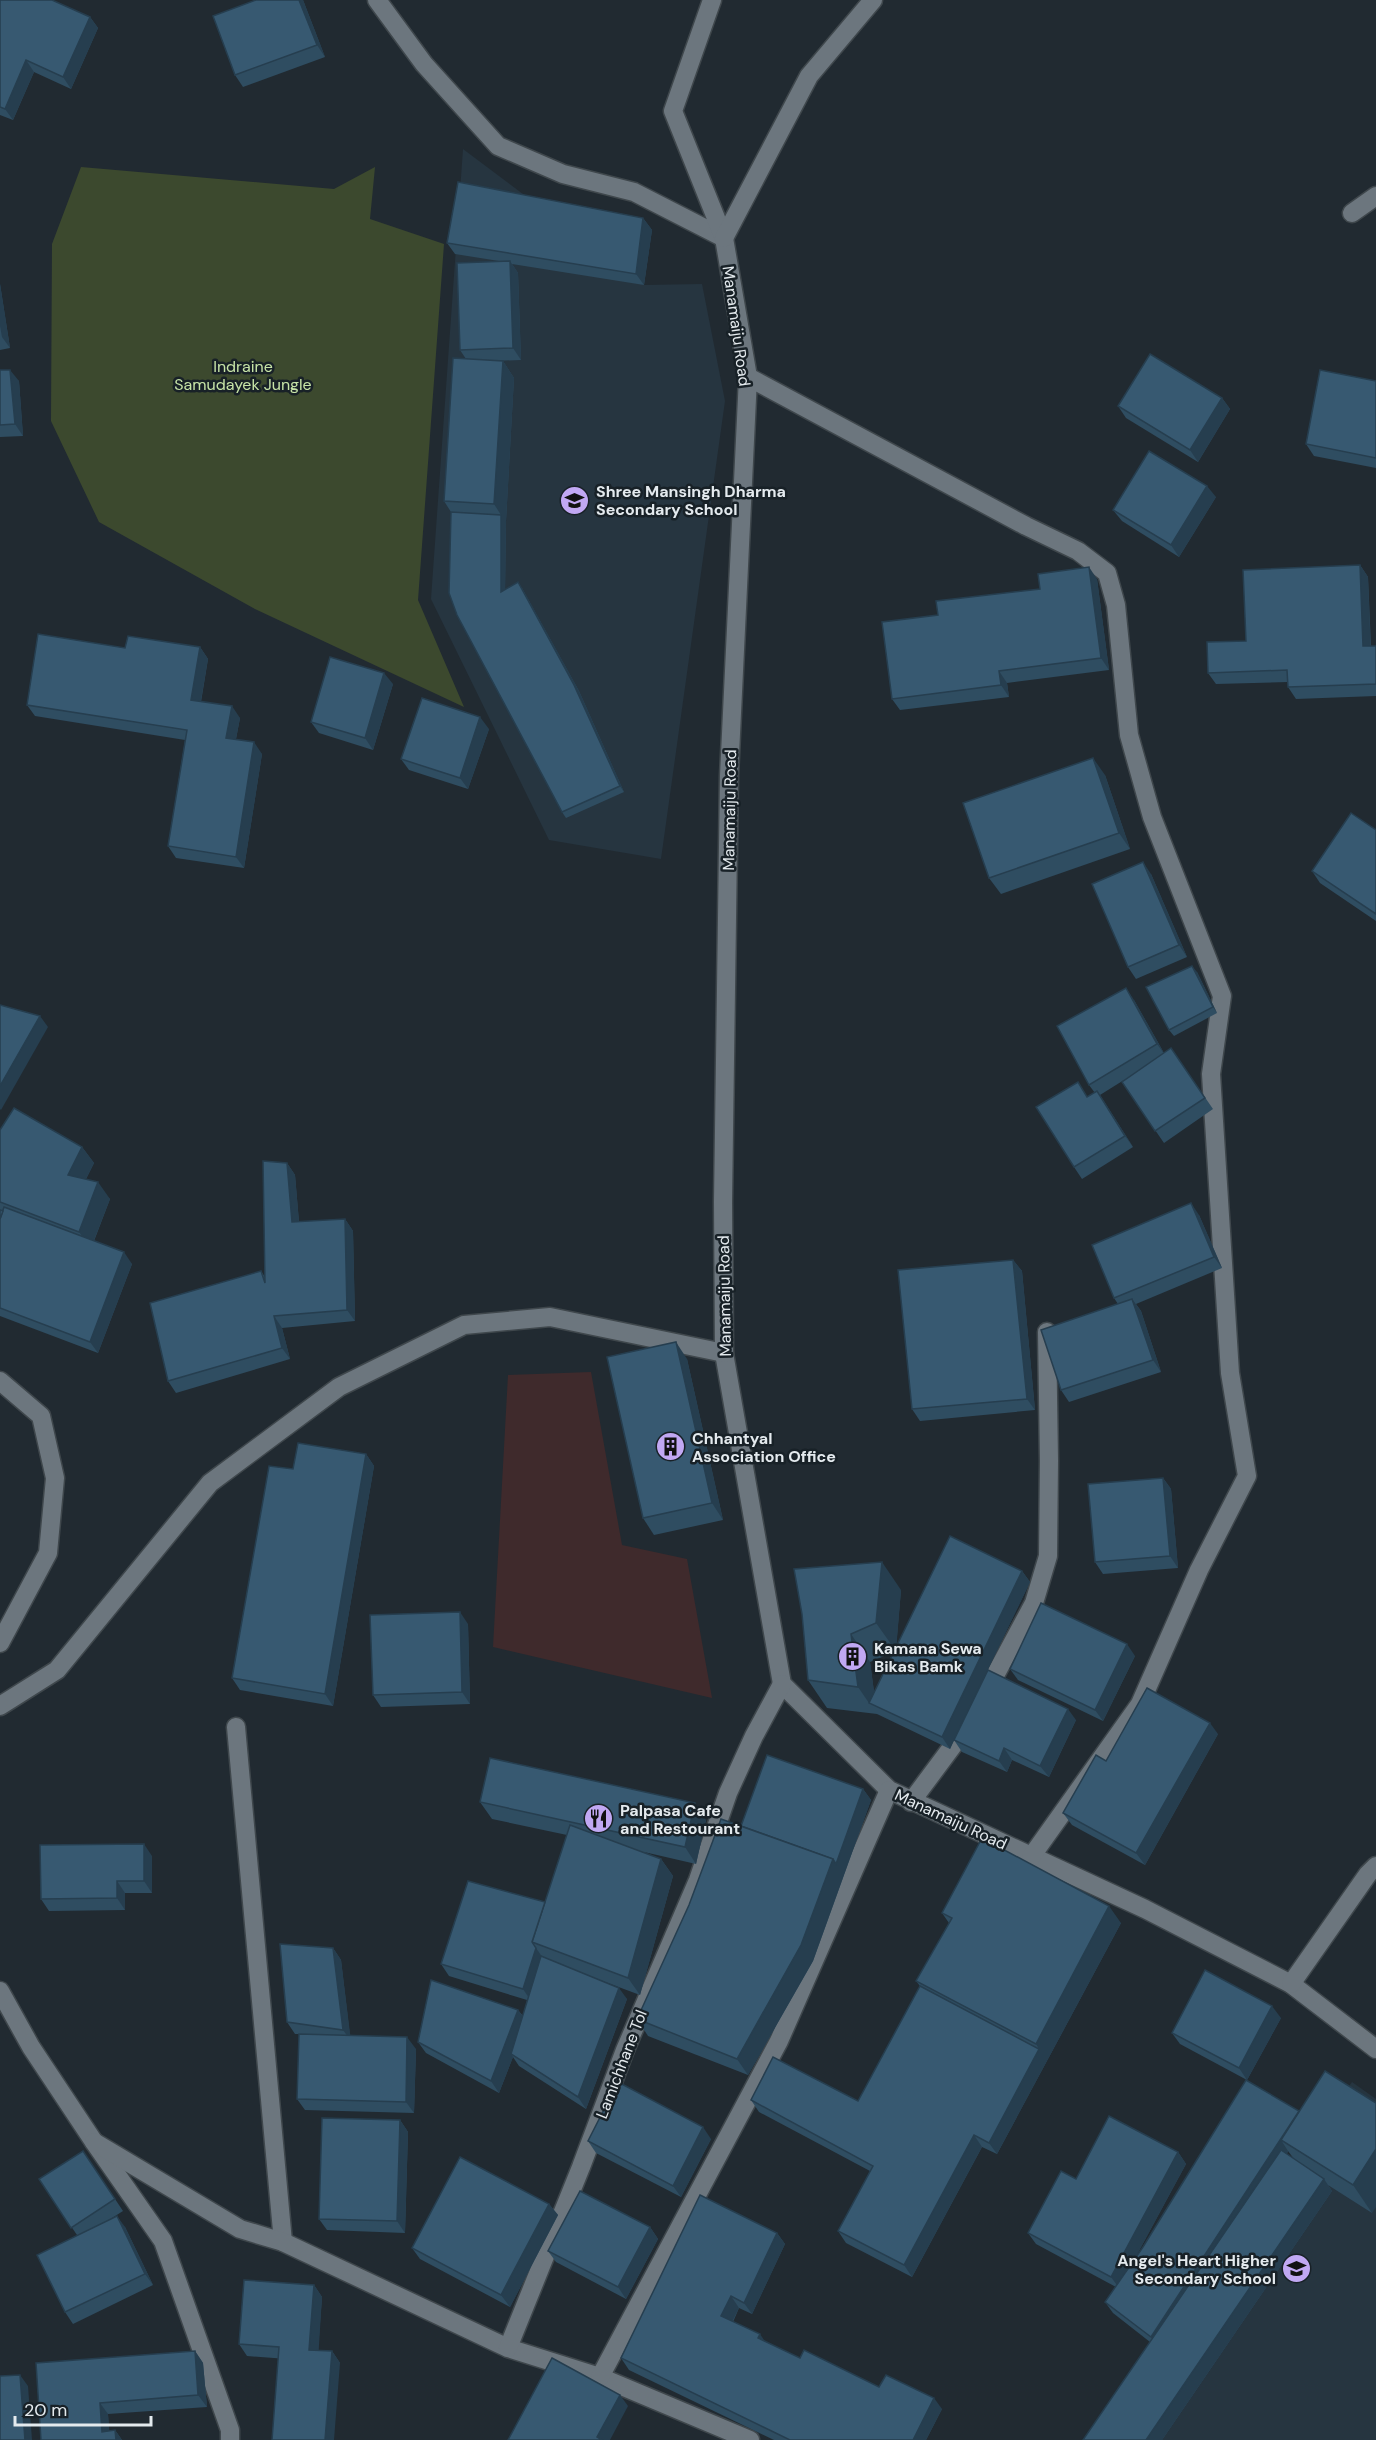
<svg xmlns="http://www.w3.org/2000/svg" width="1376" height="2440" viewBox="0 0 1376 2440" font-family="'DM Sans',sans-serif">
<rect width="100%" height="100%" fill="#212a31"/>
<path fill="#3f2a2c" d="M591,1372L622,1545L687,1559L712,1698L493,1647L508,1375Z"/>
<g fill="#263540">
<path d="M463,149L644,285L702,284L725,401L661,859L549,840L431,599Z"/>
<path d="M1352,2082L1376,2099V2440H1098Z"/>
</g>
<path fill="#3c492e" d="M81,167L334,189L375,167L370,219L444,244L418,600L464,707L255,609L99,522L51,421L52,244Z"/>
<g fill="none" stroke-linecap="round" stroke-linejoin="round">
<defs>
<g id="minor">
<path d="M377,0L424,64L498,146L563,174L634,192L724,238"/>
<path d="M712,0L673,111L724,238L748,377L729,776L723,1202L724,1353L782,1684L889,1790L1145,1909L1291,1984L1376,2049"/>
<path d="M1352,213L1376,196"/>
<path d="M724,238L809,76L873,0"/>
<path d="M748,377L1026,526L1078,551L1107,573L1116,605L1129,735L1152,817L1222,996L1211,1074L1230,1373L1247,1476L1199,1570L1140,1704L1031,1857"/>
<path d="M0,1381L41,1416L55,1478L48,1553L0,1643"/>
<path d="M985,1694L1034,1603L1048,1556L1049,1461L1047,1332"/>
<path d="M0,1706L57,1670L210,1483L339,1387L464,1325L550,1317L724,1353"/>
<path d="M236,1727L283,2242"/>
<path d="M911,1802L969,1724"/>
<path d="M1291,1984L1368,1874L1376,1866"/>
<path d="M0,1991L31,2047L94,2142L163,2241L230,2430V2440"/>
<path d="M94,2142L240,2229L283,2242L508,2348L600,2377L750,2440"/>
<path d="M508,2348L581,2167L625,2050L698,1880L728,1793L754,1736L782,1684"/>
<path d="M600,2377L779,2041L889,1790"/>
</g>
</defs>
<use href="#minor" stroke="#3f474c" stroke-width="21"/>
<use href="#minor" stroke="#6c767e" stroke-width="18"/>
</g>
<g fill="#2f4d61" fill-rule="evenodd">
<path d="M0,0L90,17L98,28L71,89L34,72L13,120L0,115Z"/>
<path d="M256,0H303L325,57L243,87L235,75Z"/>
<path d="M643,218L652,230L644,285L512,264L518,273L521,360L491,361H503L514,378L506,521L505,590L522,588L579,691L624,792L566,818L562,812L451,512L444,501L466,359L460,350L499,261L455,254L447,243Z"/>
<path d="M0,284L10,348L0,350Z"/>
<path d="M0,370L19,381L23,436L0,437Z"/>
<path d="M1376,381V468L1314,456L1306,444Z"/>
<path d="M1222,398L1230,409L1198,462L1126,418L1118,406Z"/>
<path d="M1216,497L1179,557L1122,521L1113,510Z"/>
<path d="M1360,565L1368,577L1371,646H1376V696L1296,699L1288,687V682L1216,684L1208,673L1246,641Z"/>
<path d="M1097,579L1109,670L1007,683L1009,697L900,710L892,699L938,615L1040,589Z"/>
<path d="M200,647L208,659L201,702L240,718L236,739L262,754L244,868L176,858L168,846L185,740L35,716L27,705L125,648Z"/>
<path d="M393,684L373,750L319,733L311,722Z"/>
<path d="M489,729L468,789L409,770L401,759Z"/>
<path d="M1105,775L1130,849L1001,894L989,878Z"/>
<path d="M1376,830V921L1320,883L1312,871Z"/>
<path d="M1151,874L1187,957L1136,979L1128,967Z"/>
<path d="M1197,972L1217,1013L1174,1036L1169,1030Z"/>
<path d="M1134,1000L1164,1053L1171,1048L1213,1109L1164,1143L1122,1082L1124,1080L1100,1095L1133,1147L1082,1179L1074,1167L1088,1097L1095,1093L1089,1085Z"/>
<path d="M0,1130L82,1147L94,1163L86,1179L110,1199L94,1241L132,1264L98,1353L0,1316Z"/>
<path d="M287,1163L295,1175L299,1222L345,1219L353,1231L355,1321L282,1328L290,1359L176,1393L168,1381L261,1271L265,1277Z"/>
<path d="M1199,1215L1222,1268L1136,1304L1141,1311L1161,1372L1069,1402L1061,1390L1118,1304L1114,1298Z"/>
<path d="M1013,1260L1022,1271L1035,1410L920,1421L912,1409Z"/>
<path d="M687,1359L723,1520L654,1535L643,1518Z"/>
<path d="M366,1454L374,1466L333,1706L240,1690L232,1678L293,1469Z"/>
<path d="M1163,1478L1171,1489L1178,1568L1103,1574L1095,1562Z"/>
<path d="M1022,1571L1030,1582L954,1739L1076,1720L1049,1777L1012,1760L1007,1772L962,1752L954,1740L950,1749L877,1714L827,1708L808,1680L802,1614L901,1590L896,1648ZM894,1652L874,1692L870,1662Z"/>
<path d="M468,1624L470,1704L381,1707L373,1695Z"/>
<path d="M1135,1656L1103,1721L1018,1680L1010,1669Z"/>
<path d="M1218,1734L1145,1865L1072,1825L1063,1813L1106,1761Z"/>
<path d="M863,1789L871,1800L813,1961L748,2075L648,2036L637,2019L741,1826Z"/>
<path d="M480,1802L706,1820L696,1864L644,1852L661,1859L673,1876L640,1995L589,1976L627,1999L586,2109L519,2066L513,2057L499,2093L426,2053L418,2042L518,2010L523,2016L527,2000L449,1976L441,1964L545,1902L567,1835L492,1819Z"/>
<path d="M152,1856V1893H125V1910L49,1911L41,1899Z"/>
<path d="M942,1913L1121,1923L997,2154L982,2147L912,2277L846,2243L838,2231L870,2171L759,2112L751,2100L858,2101L920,1986L916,1981L949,1923Z"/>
<path d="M333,1948L341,1960L350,2036L416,2049L414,2113L305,2110L297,2099L300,2034H295L287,2022Z"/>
<path d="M1281,2018L1247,2080L1180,2044L1172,2033Z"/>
<path d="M1325,2071L1372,2213L1328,2185L1332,2191L1162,2440H1083L1150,2342L1113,2313L1105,2302L1116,2287L1036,2244L1028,2233L1076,2179L1178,2152L1186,2164L1135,2258L1299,2111V2112ZM1288,2151L1294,2159L1287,2154Z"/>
<path d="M400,2120L408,2132L405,2233L327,2230L319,2219Z"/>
<path d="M711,2139L681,2197L596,2153L588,2141Z"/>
<path d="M83,2151L123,2211L112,2218L125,2227L153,2285L73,2324L65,2312L77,2235L39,2179Z"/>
<path d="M549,2204L558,2215L510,2307L420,2259L412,2248Z"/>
<path d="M650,2227L658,2239L626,2299L556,2262L548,2251Z"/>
<path d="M777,2233L785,2244L752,2314L739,2308L733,2322L765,2342L800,2358L942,2409L926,2440H774L629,2370L621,2358Z"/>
<path d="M314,2285L322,2297L318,2350L332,2351L340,2363L247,2356L239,2344Z"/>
<path d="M195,2351L203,2363L207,2407L108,2414L109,2431L115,2430L122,2440H41L36,2363Z"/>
</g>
<g fill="#263e4f">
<path d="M299,0H303L325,57L317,45Z"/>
<path d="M90,17L98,28L71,89L63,77Z"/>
<path d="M26,60L34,72L13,120L5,109Z"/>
<path d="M643,218L652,230L644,285L636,274Z"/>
<path d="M510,261L518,273L521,360L513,348Z"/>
<path d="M0,284L10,348L2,337L0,326Z"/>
<path d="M503,361L514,378L506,521L505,598L501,592V515L494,504Z"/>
<path d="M10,370L19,381L23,436L15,424Z"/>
<path d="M1222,398L1230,409L1198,462L1190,450Z"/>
<path d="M1207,486L1216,497L1179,557L1171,545Z"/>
<path d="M1360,565L1368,577L1371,658L1363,646Z"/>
<path d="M1089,567L1097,579L1109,670L1101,658Z"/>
<path d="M518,582L522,588L579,691L624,792L620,786Z"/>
<path d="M200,647L208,659L199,712L191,700Z"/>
<path d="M999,671L1007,683L1009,697L1001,685Z"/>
<path d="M384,673L393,684L373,750L365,738Z"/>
<path d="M232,706L240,718L234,749L226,738Z"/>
<path d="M480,717L489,729L468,789L460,778Z"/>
<path d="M254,742L262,754L244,868L236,857Z"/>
<path d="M1093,758L1105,775L1130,849L1119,833Z"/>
<path d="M1143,862L1151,874L1187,957L1179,945Z"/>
<path d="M1192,966L1197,972L1217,1013L1213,1007Z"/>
<path d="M1126,988L1134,1000L1165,1055L1157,1044Z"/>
<path d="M40,1016L48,1027L1,1110L0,1109V1086Z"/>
<path d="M1097,1091L1105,1103L1133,1147L1125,1136Z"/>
<path d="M82,1147L94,1163L80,1191L68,1175Z"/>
<path d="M287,1163L295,1175L300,1234L292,1222Z"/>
<path d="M98,1182L110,1199L91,1248L79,1232Z"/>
<path d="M1191,1203L1199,1215L1222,1268L1214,1257Z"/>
<path d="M345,1219L353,1231L355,1321L347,1310Z"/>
<path d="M124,1252L132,1264L98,1353L90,1342Z"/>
<path d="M1013,1260L1022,1271L1035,1410L1027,1399Z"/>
<path d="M1132,1299L1141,1311L1161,1372L1153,1360Z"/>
<path d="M274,1316L282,1328L290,1359L282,1348Z"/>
<path d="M676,1342L687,1359L723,1520L712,1503Z"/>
<path d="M366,1454L374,1466L333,1706L325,1694Z"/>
<path d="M1163,1478L1171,1489L1178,1568L1170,1556Z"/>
<path d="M882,1562L901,1590L896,1651L876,1623Z"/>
<path d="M1022,1571L1030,1582L950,1749L942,1737Z"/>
<path d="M460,1612L468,1624L470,1704L462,1692Z"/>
<path d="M851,1634L870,1662L876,1706L869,1703L858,1687Z"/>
<path d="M1127,1644L1135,1656L1103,1721L1095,1710Z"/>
<path d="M1068,1709L1076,1720L1049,1777L1040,1766Z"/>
<path d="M1210,1723L1218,1734L1145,1865L1136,1853Z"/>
<path d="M1004,1748L1012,1760L1007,1772L999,1761Z"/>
<path d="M863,1789L871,1800L813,1961L748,2075L737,2059L833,1859Z"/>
<path d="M695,1803L706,1820L696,1864L685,1847Z"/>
<path d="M144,1844L152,1856V1893L144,1881Z"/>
<path d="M661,1859L673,1876L640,1995L628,1978Z"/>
<path d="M117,1881L125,1893V1910L117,1898Z"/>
<path d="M1109,1906L1121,1923L997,2154L989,2143L1039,2049L1036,2044Z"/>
<path d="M333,1948L341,1960L351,2041L343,2030Z"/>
<path d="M536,1948L543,1958L531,2001L523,1989Z"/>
<path d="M619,1988L627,1999L586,2109L578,2097Z"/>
<path d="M1272,2006L1281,2018L1247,2080L1239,2068Z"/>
<path d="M518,2010L526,2021L511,2054L513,2057L499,2093L491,2081Z"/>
<path d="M407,2037L416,2049L414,2113L406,2102Z"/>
<path d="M1299,2111L1307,2123L1281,2140L1288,2151L1159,2348L1151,2337Z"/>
<path d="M400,2120L408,2132L405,2233L397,2221Z"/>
<path d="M703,2127L711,2139L681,2197L673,2186Z"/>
<path d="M974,2135L982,2147L912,2277L904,2265Z"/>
<path d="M1376,2149V2207L1372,2213L1353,2185Z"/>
<path d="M1178,2152L1186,2164L1119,2288L1111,2277Z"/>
<path d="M1324,2179L1332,2191L1162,2440H1146Z"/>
<path d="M549,2204L558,2215L510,2307L501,2295Z"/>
<path d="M117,2216L125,2227L153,2285L145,2274Z"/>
<path d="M650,2227L658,2239L626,2299L618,2287Z"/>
<path d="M777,2233L785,2244L752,2314L744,2303Z"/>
<path d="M314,2285L322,2297L318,2361L309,2350Z"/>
<path d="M731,2296L739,2308L729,2328L721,2316Z"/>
<path d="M760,2334L768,2346L758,2338Z"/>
<path d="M195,2351L203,2363L207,2407L198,2395Z"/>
<path d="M332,2351L340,2363L334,2440H325Z"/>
<path d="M20,2375L28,2386L32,2440H25Z"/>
<path d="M620,2395L628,2406L610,2440H599L597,2437Z"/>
<path d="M934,2398L942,2409L926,2440H913Z"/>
<path d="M100,2403L108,2414L110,2440L102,2432Z"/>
<path d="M115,2430L122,2440H116Z"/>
</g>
<g fill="#375971" stroke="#263e4f" stroke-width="1.5">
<path d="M0,0H52L90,17L63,77L26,60L5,109L0,107Z"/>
<path d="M256,0H299L317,45L235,75L213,16Z"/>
<path d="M458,182L643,218L636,274L447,243Z"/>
<path d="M510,261L513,348L460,350L457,263Z"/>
<path d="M1150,354L1222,398L1190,450L1118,406Z"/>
<path d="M453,358L503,361L494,504L444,501Z"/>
<path d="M0,370H10L15,424L0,425Z"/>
<path d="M1320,370L1376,381V458L1306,444Z"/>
<path d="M1149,451L1207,486L1171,545L1113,510Z"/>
<path d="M451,512L501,515V592L518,582L574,685L620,786L562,812L457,615L449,593Z"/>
<path d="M1360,565L1363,646H1376V684L1288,687L1287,670L1208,673L1207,642L1246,641L1243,570Z"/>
<path d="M1089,567L1101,658L999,671L1001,685L892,699L882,622L938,615L936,601L1040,589L1038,574Z"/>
<path d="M38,634L125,648L128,636L200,647L191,700L232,706L226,738L254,742L236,857L168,846L187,730L27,705Z"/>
<path d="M330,657L384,673L365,738L311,722Z"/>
<path d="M422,698L480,717L460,778L401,759Z"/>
<path d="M1093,758L1119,833L989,878L963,803Z"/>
<path d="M1351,813L1376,830V914L1312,871Z"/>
<path d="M1143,862L1179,945L1128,967L1092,884Z"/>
<path d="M1192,966L1213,1007L1169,1030L1146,987Z"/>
<path d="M1126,988L1157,1044L1089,1085L1057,1026Z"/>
<path d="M0,1005L40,1016L0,1086Z"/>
<path d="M1171,1048L1205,1098L1155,1131L1122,1082Z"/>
<path d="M1078,1082L1087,1097L1097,1091L1125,1136L1074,1167L1036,1107Z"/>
<path d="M14,1108L82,1147L68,1175L98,1182L79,1232L0,1202V1130Z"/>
<path d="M263,1161L287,1163L292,1222L345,1219L347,1310L274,1316L282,1348L168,1381L150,1303L261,1271L265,1283Z"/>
<path d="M1191,1203L1214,1257L1114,1298L1092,1245Z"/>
<path d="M4,1207L124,1252L90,1342L0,1308V1219Z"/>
<path d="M0,1210L3,1211L0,1219Z"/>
<path d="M1013,1260L1027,1399L912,1409L898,1270Z"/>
<path d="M1132,1299L1153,1360L1061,1390L1041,1330Z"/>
<path d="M676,1342L712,1503L643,1518L607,1357Z"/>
<path d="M298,1443L366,1454L325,1694L232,1678L269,1466L293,1469Z"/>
<path d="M1163,1478L1170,1556L1095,1562L1088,1484Z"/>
<path d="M950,1536L1022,1571L942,1737L869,1703Z"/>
<path d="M882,1562L876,1623L851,1634L858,1687L808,1680L802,1614L794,1569Z"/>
<path d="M1041,1603L1127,1644L1095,1710L1010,1669Z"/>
<path d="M460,1612L462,1692L373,1695L370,1615Z"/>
<path d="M988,1670L1068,1709L1040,1766L1004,1748L999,1761L954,1740Z"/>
<path d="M1147,1688L1210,1723L1136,1853L1063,1813L1096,1755L1106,1761Z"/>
<path d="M767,1755L863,1789L836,1864L833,1859L741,1826Z"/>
<path d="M490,1758L695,1803L685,1847L480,1802Z"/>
<path d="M721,1819L833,1859L801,1945L737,2059L637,2019L689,1905Z"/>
<path d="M570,1825L661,1859L628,1978L532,1942Z"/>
<path d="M982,1838L1109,1906L1036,2044L916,1981L952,1918L942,1913Z"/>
<path d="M144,1844V1881H117V1898L41,1899L40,1845Z"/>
<path d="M468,1881L545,1902L532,1942L536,1948L523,1989L441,1964Z"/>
<path d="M280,1944L333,1948L343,2030L287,2022Z"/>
<path d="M541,1956L619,1988L578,2097L511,2054Z"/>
<path d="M1205,1970L1272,2006L1239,2068L1172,2033Z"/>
<path d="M431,1980L518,2010L491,2081L418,2042Z"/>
<path d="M920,1986L1039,2049L989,2143L974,2135L904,2265L838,2231L873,2166L751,2100L773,2057L858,2101Z"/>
<path d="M299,2034L407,2037L406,2102L297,2099Z"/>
<path d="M1325,2071L1376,2103V2149L1353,2185L1281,2140Z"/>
<path d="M1246,2080L1299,2111L1151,2337L1105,2302L1143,2247Z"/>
<path d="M618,2082L703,2127L673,2186L588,2141Z"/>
<path d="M1109,2116L1178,2152L1111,2277L1028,2233L1061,2171L1076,2179Z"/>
<path d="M322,2118L400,2120L397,2221L319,2219Z"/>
<path d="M1281,2150L1324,2179L1146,2440H1083Z"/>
<path d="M83,2151L115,2199L71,2228L39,2179Z"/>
<path d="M460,2157L549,2204L501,2295L412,2248Z"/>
<path d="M580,2191L650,2227L618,2287L548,2251Z"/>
<path d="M700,2195L777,2233L744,2303L731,2296L721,2316L760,2334L758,2338L800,2358L804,2350L879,2387L886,2375L934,2398L913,2440H790L621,2358Z"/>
<path d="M117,2216L145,2274L65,2312L37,2255Z"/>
<path d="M244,2280L314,2285L309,2350L332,2351L325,2440H272L279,2347L239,2344Z"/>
<path d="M195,2351L198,2395L100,2403L102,2432L115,2430L116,2440H41L36,2363Z"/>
<path d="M552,2358L620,2395L597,2437L602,2440H508Z"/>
<path d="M20,2375L25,2440H0V2376Z"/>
</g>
<defs>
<symbol id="school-disc" viewBox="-11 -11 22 22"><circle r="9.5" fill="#c1a8f3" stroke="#182127"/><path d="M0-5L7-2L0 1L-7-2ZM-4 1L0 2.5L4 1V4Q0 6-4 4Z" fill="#111"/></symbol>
<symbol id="building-disc" viewBox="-11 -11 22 22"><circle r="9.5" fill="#c1a8f3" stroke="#182127"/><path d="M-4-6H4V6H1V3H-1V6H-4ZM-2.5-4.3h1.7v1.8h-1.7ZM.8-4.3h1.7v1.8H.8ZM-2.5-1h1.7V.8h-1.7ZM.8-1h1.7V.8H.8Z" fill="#111"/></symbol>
<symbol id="restaurant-disc" viewBox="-11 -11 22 22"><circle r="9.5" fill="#c1a8f3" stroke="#182127"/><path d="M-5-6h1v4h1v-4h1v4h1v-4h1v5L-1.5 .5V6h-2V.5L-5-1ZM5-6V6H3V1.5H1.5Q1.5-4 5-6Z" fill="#111"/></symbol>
</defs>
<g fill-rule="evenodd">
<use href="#school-disc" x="558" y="484" width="33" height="33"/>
<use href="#building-disc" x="654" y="1430" width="33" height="33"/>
<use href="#building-disc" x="836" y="1640" width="33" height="33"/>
<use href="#restaurant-disc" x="582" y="1802" width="33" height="33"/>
<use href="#school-disc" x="1280" y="2252" width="33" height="33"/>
</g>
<g text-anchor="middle" stroke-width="5" stroke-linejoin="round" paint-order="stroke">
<g font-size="16" fill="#e4eaee" stroke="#182127">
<text transform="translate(737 326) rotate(82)" y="6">Manamaiju Road</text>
<text transform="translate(729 810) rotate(-89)" y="6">Manamaiju Road</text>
<text transform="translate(724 1296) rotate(-91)" y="6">Manamaiju Road</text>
<text transform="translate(951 1819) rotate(25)" y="6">Manamaiju Road</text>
<text transform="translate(621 2064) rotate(-69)" y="6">Lamichhane Tol</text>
</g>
<g font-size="16" fill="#c7e4a7" stroke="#182127">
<text x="243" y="372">Indraine<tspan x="243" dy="18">Samudayek Jungle</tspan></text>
</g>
<g font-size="16" font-weight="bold" fill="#e4eaee" stroke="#182127" text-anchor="start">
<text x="596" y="497">Shree Mansingh Dharma<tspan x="596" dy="18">Secondary School</tspan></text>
<text x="692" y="1444">Chhantyal<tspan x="692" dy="18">Association Office</tspan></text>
<text x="874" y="1654">Kamana Sewa<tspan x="874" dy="18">Bikas Bamk</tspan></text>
<text x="620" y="1816">Palpasa Cafe<tspan x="620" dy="18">and Restourant</tspan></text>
<text x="1276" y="2266" text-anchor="end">Angel's Heart Higher<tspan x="1276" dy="18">Secondary School</tspan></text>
</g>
</g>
<path d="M15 2416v9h136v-9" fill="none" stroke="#e4eaee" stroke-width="3"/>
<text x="24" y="2416" font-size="18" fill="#e4eaee" stroke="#182127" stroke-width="4.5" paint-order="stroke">20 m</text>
</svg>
